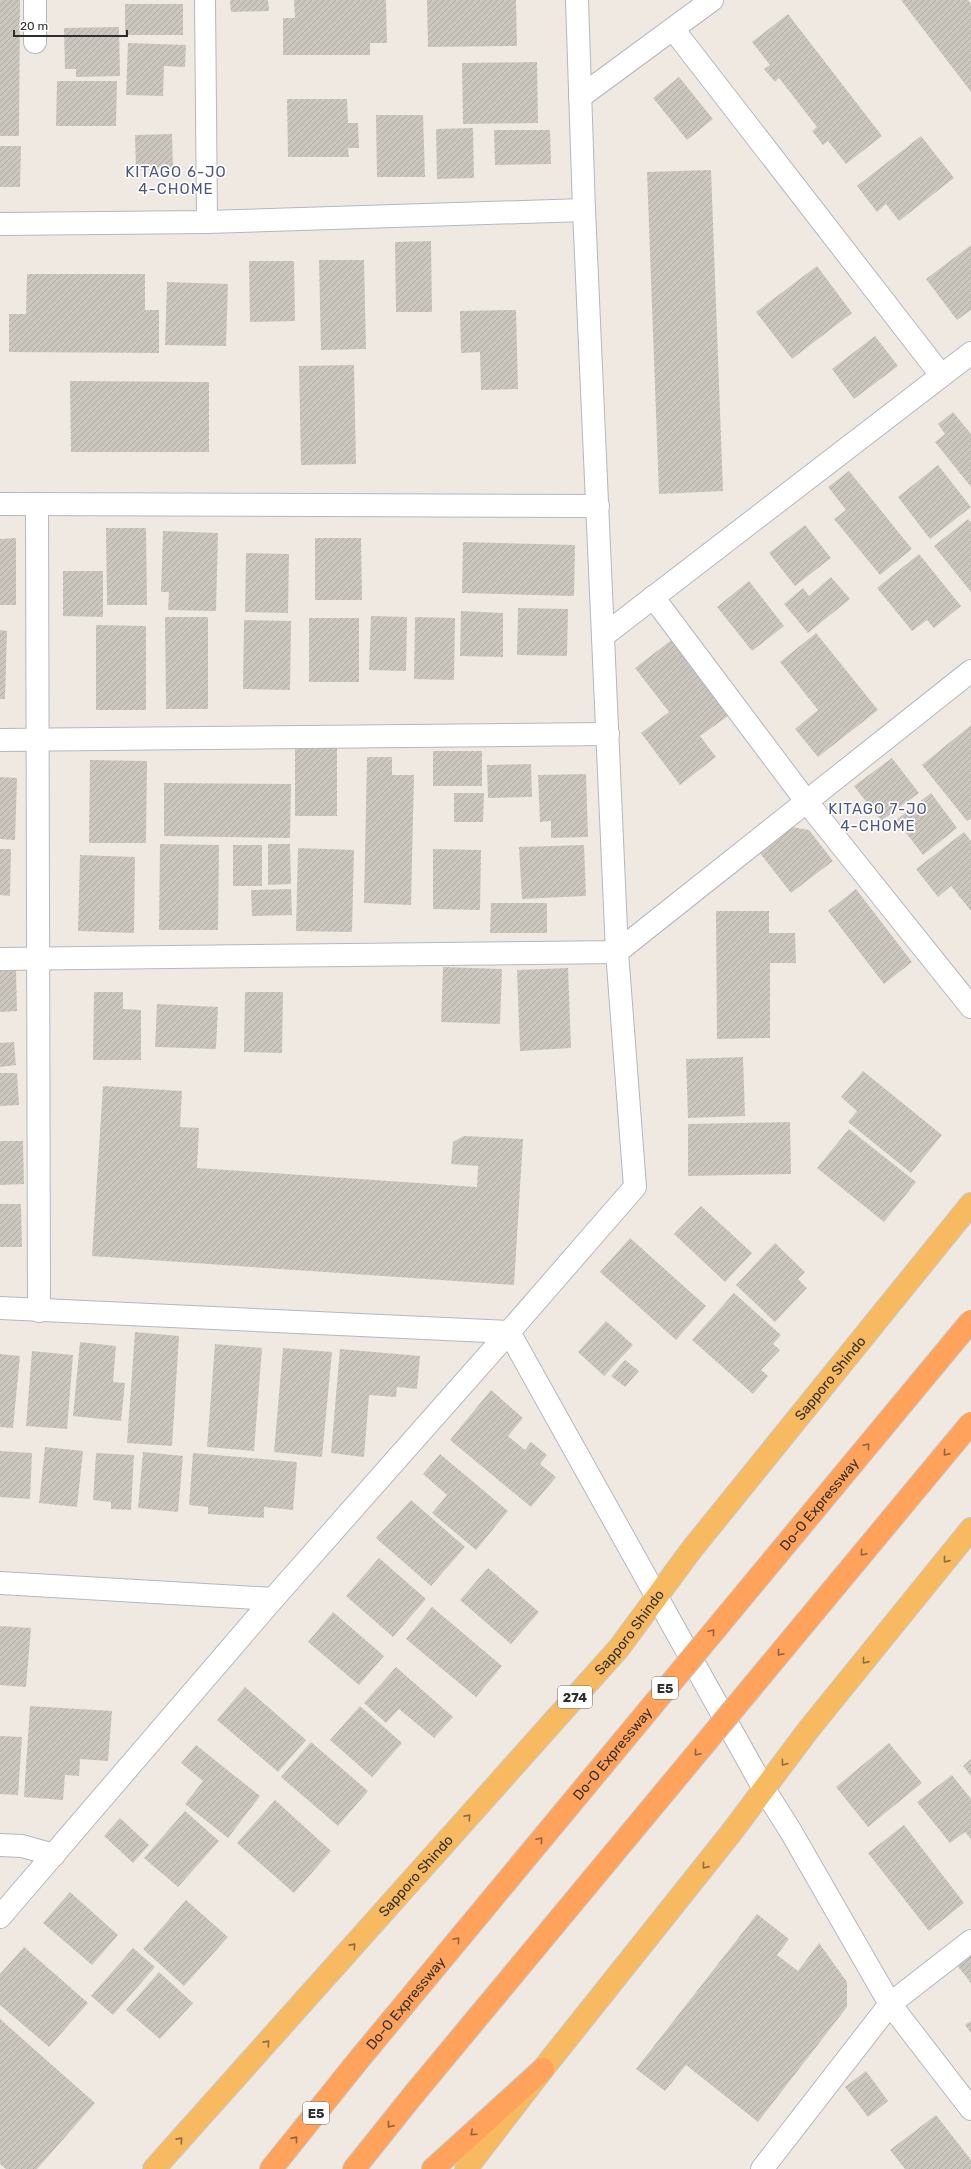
<svg xmlns="http://www.w3.org/2000/svg" width="971" height="2169" viewBox="0 0 971 2169" font-family="Rubik,sans-serif">
<defs>
<pattern id="building-hatch" width="6" height="6" patternUnits="userSpaceOnUse"><rect width="6" height="6" fill="#cbc7bf"/><path d="M-1 1l2-2M0 6l6-6M5 7l2-2" fill="none" stroke="#afaba4"/></pattern>
</defs>
<rect width="100%" height="100%" fill="#efe9e1"/>
<g fill="url(#building-hatch)">
<path d="M0,0H20L19,136H0Z"/>
<path d="M230,0H268L269,11L231,12Z"/>
<path d="M294,0H386L387,43H370V55H283V18H295Z"/>
<path d="M427,0H516L517,46L428,47Z"/>
<path d="M901,0H968L971,4V92Z"/>
<rect x="125" y="4" width="58" height="31"/>
<path d="M788,14L882,136L846,164L828,141L823,145L812,131L817,127L779,78L775,82L764,69L770,65L752,42Z"/>
<path d="M119,27L120,76L76,77V69H65L64,28Z"/>
<path d="M128,43L186,45L185,67L164,66L163,96L126,95Z"/>
<path d="M537,62L538,123L463,124L462,63Z"/>
<path d="M679,77L713,119L687,140L653,98Z"/>
<path d="M57,81H117L116,126H56Z"/>
<path d="M287,99H347L348,123H358L359,148H348L349,157H288Z"/>
<path d="M376,115H423L425,177H377Z"/>
<path d="M473,128L474,178L437,179L436,129Z"/>
<path d="M494,130H550L551,164L495,165Z"/>
<path d="M172,134L173,168L136,170L135,135Z"/>
<path d="M921,136L954,178L899,221L886,204L877,212L857,186Z"/>
<path d="M0,146H21L20,187H0Z"/>
<path d="M711,170L723,491L659,494L647,172Z"/>
<path d="M431,241L432,312H396L395,242Z"/>
<path d="M971,245V310L957,320L926,279Z"/>
<path d="M319,260H364L366,349L321,350Z"/>
<path d="M249,261H294L295,321L250,322Z"/>
<path d="M817,266L852,313L792,359L756,312Z"/>
<path d="M27,274H145V310H159V353L9,352V314H26Z"/>
<path d="M167,282L228,284L226,346L165,345Z"/>
<path d="M516,310L518,389L481,390L480,352L461,353L460,311Z"/>
<path d="M875,336L898,366L854,399L832,369Z"/>
<path d="M354,365L356,464L301,465L299,366Z"/>
<path d="M70,381L209,382V452H71Z"/>
<path d="M953,412L971,434V487L935,442L945,434L938,424Z"/>
<path d="M938,465L971,507L930,539L898,497Z"/>
<path d="M849,471L912,549L880,575L834,519L846,510L828,487Z"/>
<path d="M968,519L971,523V592L934,546Z"/>
<path d="M805,525L831,558L795,586L769,553Z"/>
<path d="M106,528H146L147,605H107Z"/>
<path d="M163,531L218,533L216,611L168,610L169,592H161Z"/>
<path d="M16,538V605H0V539Z"/>
<path d="M315,538H361L362,600H315Z"/>
<path d="M463,542L575,545L574,596L462,593Z"/>
<path d="M246,553L289,554L288,613L245,612Z"/>
<path d="M919,554L961,606L934,628L927,620L912,631L877,588Z"/>
<path d="M63,571H103V617L63,616Z"/>
<path d="M831,577L850,599L808,633L784,604L803,588L809,596Z"/>
<path d="M749,581L784,626L752,651L717,607Z"/>
<path d="M518,608L568,609L567,656L517,655Z"/>
<path d="M461,611L503,613V657L460,656Z"/>
<path d="M371,616L407,617L406,671L369,670Z"/>
<path d="M165,617H208V709H166Z"/>
<path d="M415,617L455,618L454,680L414,679Z"/>
<rect x="309" y="618" width="50" height="64"/>
<path d="M244,620L291,621L290,690L243,689Z"/>
<path d="M96,625L146,626V710H96Z"/>
<path d="M0,630L7,631L5,699H0Z"/>
<path d="M816,633L878,710L818,757L795,729L818,710L780,662Z"/>
<path d="M674,638L731,714L700,736L716,757L680,785L641,733L669,712L635,668Z"/>
<path d="M971,725V818L967,821L922,765Z"/>
<rect x="295" y="745" width="42" height="71"/>
<rect x="433" y="751" width="49" height="35"/>
<path d="M367,757H392V775H414L411,905L364,903Z"/>
<path d="M892,758L919,793L881,821L854,786Z"/>
<path d="M90,760L147,761L146,843H89Z"/>
<path d="M531,764L532,797L488,798L487,765Z"/>
<path d="M586,774L588,837L551,838V821L540,822L538,775Z"/>
<path d="M0,777L17,778L15,840L0,839Z"/>
<path d="M164,783L291,784L290,838L164,836Z"/>
<path d="M454,793H484L483,822H454Z"/>
<path d="M931,793L957,828L923,855L896,820Z"/>
<path d="M792,827L809,830L833,861L791,893L759,852Z"/>
<path d="M964,832L971,841V911L951,886L938,897L916,869Z"/>
<path d="M160,844L219,845L218,930H159Z"/>
<path d="M268,844H290L291,884L268,885Z"/>
<rect x="233" y="845" width="29" height="41"/>
<path d="M584,845L586,896L522,899L519,847Z"/>
<path d="M298,848L354,850L352,932L296,931Z"/>
<path d="M0,849H11L10,896L0,895Z"/>
<path d="M433,849L481,850L480,910L433,909Z"/>
<path d="M80,855L135,857L134,933L78,931Z"/>
<path d="M291,889L292,915L252,916L251,890Z"/>
<path d="M856,889L912,962L884,984L828,911Z"/>
<path d="M491,903H547V933H490Z"/>
<path d="M716,911H769V933H795L796,963H770V1038L717,1039Z"/>
<path d="M443,967L502,969L500,1024L441,1022Z"/>
<path d="M568,968L571,1048L520,1051L517,970Z"/>
<path d="M16,970L17,1011L0,1012V971Z"/>
<path d="M94,992H123V1009L141,1010V1060H93Z"/>
<path d="M245,992H283L282,1053L244,1052Z"/>
<path d="M157,1004L218,1007L216,1049L155,1047Z"/>
<path d="M14,1042L16,1065L0,1067V1043Z"/>
<path d="M743,1057L745,1116L688,1118L686,1059Z"/>
<path d="M863,1071L942,1135L911,1173L848,1122L857,1111L841,1097Z"/>
<path d="M0,1073H17L19,1105L0,1106Z"/>
<path d="M103,1086L182,1091L180,1127L199,1128L197,1168L477,1187L478,1166L451,1164L453,1142L464,1136L523,1139L514,1285L92,1256Z"/>
<path d="M790,1122L791,1174L688,1176V1124Z"/>
<path d="M849,1129L916,1182L884,1222L817,1168Z"/>
<path d="M0,1141H23L24,1184L0,1185Z"/>
<path d="M0,1204H21L22,1247H0Z"/>
<path d="M701,1206L752,1253L725,1282L674,1234Z"/>
<path d="M630,1238L706,1306L676,1340L600,1272Z"/>
<path d="M775,1243L805,1272L798,1279L807,1288L775,1322L736,1285Z"/>
<path d="M734,1293L781,1335L773,1344L780,1350L761,1370L768,1376L753,1394L692,1340Z"/>
<path d="M606,1321L633,1345L604,1376L578,1352Z"/>
<path d="M135,1332L179,1336L172,1446L127,1443Z"/>
<path d="M80,1342L116,1346L113,1382L125,1383L121,1421L73,1416Z"/>
<path d="M215,1344L262,1348L254,1451L207,1447Z"/>
<path d="M283,1348L332,1352L322,1457L274,1452Z"/>
<path d="M340,1349L420,1356L417,1389L397,1387L396,1397L369,1395L364,1457L331,1453Z"/>
<path d="M32,1351L73,1355L67,1429L26,1426Z"/>
<path d="M0,1354L20,1356L13,1428L0,1427Z"/>
<path d="M625,1360L639,1371L625,1387L611,1376Z"/>
<path d="M491,1390L523,1418L508,1436L525,1450L531,1442L547,1455L540,1464L556,1477L531,1507L450,1440Z"/>
<path d="M45,1447L83,1451L77,1507L39,1503Z"/>
<path d="M0,1451L32,1453L30,1499L0,1497Z"/>
<path d="M143,1452L183,1456L178,1512L138,1508Z"/>
<path d="M96,1453L134,1455L131,1510L111,1509V1502L93,1500Z"/>
<path d="M193,1453L297,1462L293,1510L264,1507V1518L208,1514V1507L189,1505Z"/>
<path d="M440,1454L508,1511L476,1550L432,1513L447,1495L423,1474Z"/>
<path d="M411,1500L465,1547L431,1586L376,1538Z"/>
<path d="M379,1558L426,1599L393,1637L346,1596Z"/>
<path d="M488,1568L539,1612L511,1644L460,1600Z"/>
<path d="M432,1607L502,1666L476,1697L406,1639Z"/>
<path d="M333,1612L384,1656L359,1685L308,1642Z"/>
<path d="M0,1626L31,1628L26,1687L0,1685Z"/>
<path d="M396,1667L453,1717L434,1738L399,1709L386,1723L364,1703Z"/>
<path d="M245,1687L306,1740L278,1772L217,1720Z"/>
<path d="M30,1706L112,1711L108,1761L80,1759L79,1776L65,1775L63,1800L24,1797Z"/>
<path d="M360,1706L402,1743L372,1777L330,1740Z"/>
<path d="M0,1736L22,1737L18,1795L0,1794Z"/>
<path d="M311,1742L368,1791L338,1826L281,1777Z"/>
<path d="M889,1743L922,1783L868,1827L836,1787Z"/>
<path d="M196,1745L260,1796L228,1838L185,1804L203,1781L181,1763Z"/>
<path d="M971,1759V1776L963,1766Z"/>
<path d="M952,1775L971,1799V1839L965,1832L950,1843L917,1802Z"/>
<path d="M275,1800L331,1851L294,1893L237,1843Z"/>
<path d="M185,1811L219,1841L178,1887L144,1858Z"/>
<path d="M120,1818L149,1845L133,1863L104,1836Z"/>
<path d="M904,1825L964,1903L929,1931L868,1853Z"/>
<path d="M70,1892L118,1935L92,1965L43,1923Z"/>
<path d="M186,1900L228,1937L184,1986L143,1949Z"/>
<path d="M757,1914L789,1939L777,1955L798,1971L819,1943L847,1982V2007L758,2122L686,2065L665,2091L636,2069Z"/>
<path d="M24,1947L88,2003L49,2047L0,2005V1974Z"/>
<path d="M133,1948L155,1967L113,2015L91,1996Z"/>
<path d="M971,1952V1983L956,1964Z"/>
<path d="M159,1972L193,2003L160,2039L126,2010Z"/>
<path d="M0,2019L95,2103L37,2169H6L0,2164Z"/>
<path d="M971,2021V2033L965,2025Z"/>
<path d="M866,2071L888,2101L868,2117L845,2087Z"/>
<path d="M936,2115L971,2160V2169H905L890,2150Z"/>
</g>
<g fill="none" stroke-linecap="round" stroke-linejoin="round">
<defs>
<path id="service" d="M205,0L207,222"/>
<g id="minor">
<path d="M577,0L584,210L617,952L635,1187L509,1332L764,1789L790,1830L890,2004L971,2109"/>
<path d="M673,29L941,375"/>
<path d="M35,42V0"/>
<path d="M580,97L712,0"/>
<path d="M0,224L207,222L584,210"/>
<path d="M0,504L598,506"/>
<path d="M37,504L39,1311"/>
<path d="M653,597L806,801L971,1007"/>
<path d="M603,636L971,353"/>
<path d="M0,740L608,734"/>
<path d="M0,959L617,952L971,671"/>
<path d="M0,1308L509,1332"/>
<path d="M0,1583L273,1599"/>
<path d="M0,1845L22,1846L54,1855"/>
<path d="M0,1917L273,1599L509,1332"/>
<path d="M762,2169L890,2004L971,1941"/>
</g>
<g id="trunk">
<path id="s1" d="M154,2169L619,1648L692,1549L971,1204"/>
<path d="M466,2169L543,2069L731,1833L809,1729L971,1529"/>
</g>
<g id="motorway">
<path d="M271,2169L361,2057"/>
<path d="M354,2169L414,2094"/>
<path d="M433,2169L543,2069"/>
</g>
</defs>
<use href="#service" stroke="#b4b7c1" stroke-width="22"/>
<use href="#minor" stroke="#b4b7c1" stroke-width="24"/>
<use href="#trunk" stroke="#c9c9c9" stroke-width="24"/>
<use href="#motorway" stroke="#c9c9c9" stroke-width="24"/>
<use href="#service" stroke="#fff" stroke-width="20"/>
<use href="#minor" stroke="#fff" stroke-width="22"/>
<use href="#trunk" stroke="#f8ba60" stroke-width="22"/>
<use href="#motorway" stroke="#ffa35c" stroke-width="22"/>
<defs>
<g id="motorway-bridge">
<path id="s2" d="M361,2057L971,1321"/>
<path d="M414,2094L971,1423"/>
</g>
</defs>
<use href="#motorway-bridge" stroke="#c9c9c9" stroke-width="24" stroke-linecap="butt"/>
<use href="#motorway-bridge" stroke="#ffa35c" stroke-width="22"/>
</g>
<defs><path id="oneway-chevron" d="M-2-3.5L2.5 0L-2 3.5" fill="none" stroke-width="1.6" stroke-linecap="round" stroke-linejoin="round"/></defs>
<g stroke="#8c6343">
<use href="#oneway-chevron" transform="translate(867 1446) rotate(-50)"/>
<use href="#oneway-chevron" transform="translate(946 1453) rotate(130)"/>
<use href="#oneway-chevron" transform="translate(863 1553) rotate(130)"/>
<use href="#oneway-chevron" transform="translate(712 1632) rotate(-50)"/>
<use href="#oneway-chevron" transform="translate(780 1653) rotate(130)"/>
<use href="#oneway-chevron" transform="translate(697 1753) rotate(130)"/>
<use href="#oneway-chevron" transform="translate(540 1840) rotate(-50)"/>
<use href="#oneway-chevron" transform="translate(457 1940) rotate(-50)"/>
<use href="#oneway-chevron" transform="translate(390 2125) rotate(129)"/>
<use href="#oneway-chevron" transform="translate(473 2133) rotate(138)"/>
<use href="#oneway-chevron" transform="translate(295 2139) rotate(-51)"/>
</g>
<g stroke="#896d44">
<use href="#oneway-chevron" transform="translate(946 1560) rotate(129)"/>
<use href="#oneway-chevron" transform="translate(865 1661) rotate(129)"/>
<use href="#oneway-chevron" transform="translate(784 1763) rotate(127)"/>
<use href="#oneway-chevron" transform="translate(468 1817) rotate(-48)"/>
<use href="#oneway-chevron" transform="translate(705 1866) rotate(129)"/>
<use href="#oneway-chevron" transform="translate(353 1946) rotate(-48)"/>
<use href="#oneway-chevron" transform="translate(267 2043) rotate(-48)"/>
<use href="#oneway-chevron" transform="translate(180 2140) rotate(-48)"/>
</g>
<g text-anchor="middle" stroke-width="3.5" stroke-linejoin="round" paint-order="stroke">
<g fill="#fff" stroke="#6d6d6d" stroke-width="1">
<rect x="652" y="1677" width="26" height="22" rx="3"/>
<rect x="558" y="1686" width="34" height="22" rx="3"/>
<rect x="303" y="2102" width="26" height="22" rx="3"/>
</g>
<g font-size="13" font-weight="bold" fill="#2e2e2e">
<text x="665" y="1693">E5</text>
<text x="575" y="1702">274</text>
<text x="316" y="2118">E5</text>
</g>
<g font-size="14" fill="#2e2e2e" stroke="#fff">
<text dy="5" stroke="none"><textPath href="#s1" startOffset="1041">Sapporo Shindo</textPath></text>
<text dy="5" stroke="none"><textPath href="#s2" startOffset="718">Do-O Expressway</textPath></text>
<text dy="5" stroke="none"><textPath href="#s1" startOffset="717">Sapporo Shindo</textPath></text>
<text dy="5" stroke="none"><textPath href="#s2" startOffset="394">Do-O Expressway</textPath></text>
<text dy="5" stroke="none"><textPath href="#s1" startOffset="393">Sapporo Shindo</textPath></text>
<text dy="5" stroke="none"><textPath href="#s2" startOffset="70">Do-O Expressway</textPath></text>
</g>
<g font-size="15" letter-spacing="1" fill="#4d5680" stroke="#fff">
<text x="176" y="177">KITAGO 6-JO<tspan x="176" dy="17">4-CHOME</tspan></text>
<text x="878" y="814">KITAGO 7-JO<tspan x="878" dy="17">4-CHOME</tspan></text>
</g>
</g>
<path d="M14 30v6h113v-6" fill="none" stroke="#2e2e2e" stroke-width="2"/>
<text x="20" y="30" font-size="12" fill="#2e2e2e" stroke="#ffffff" stroke-width="3" paint-order="stroke">20 m</text>
</svg>
